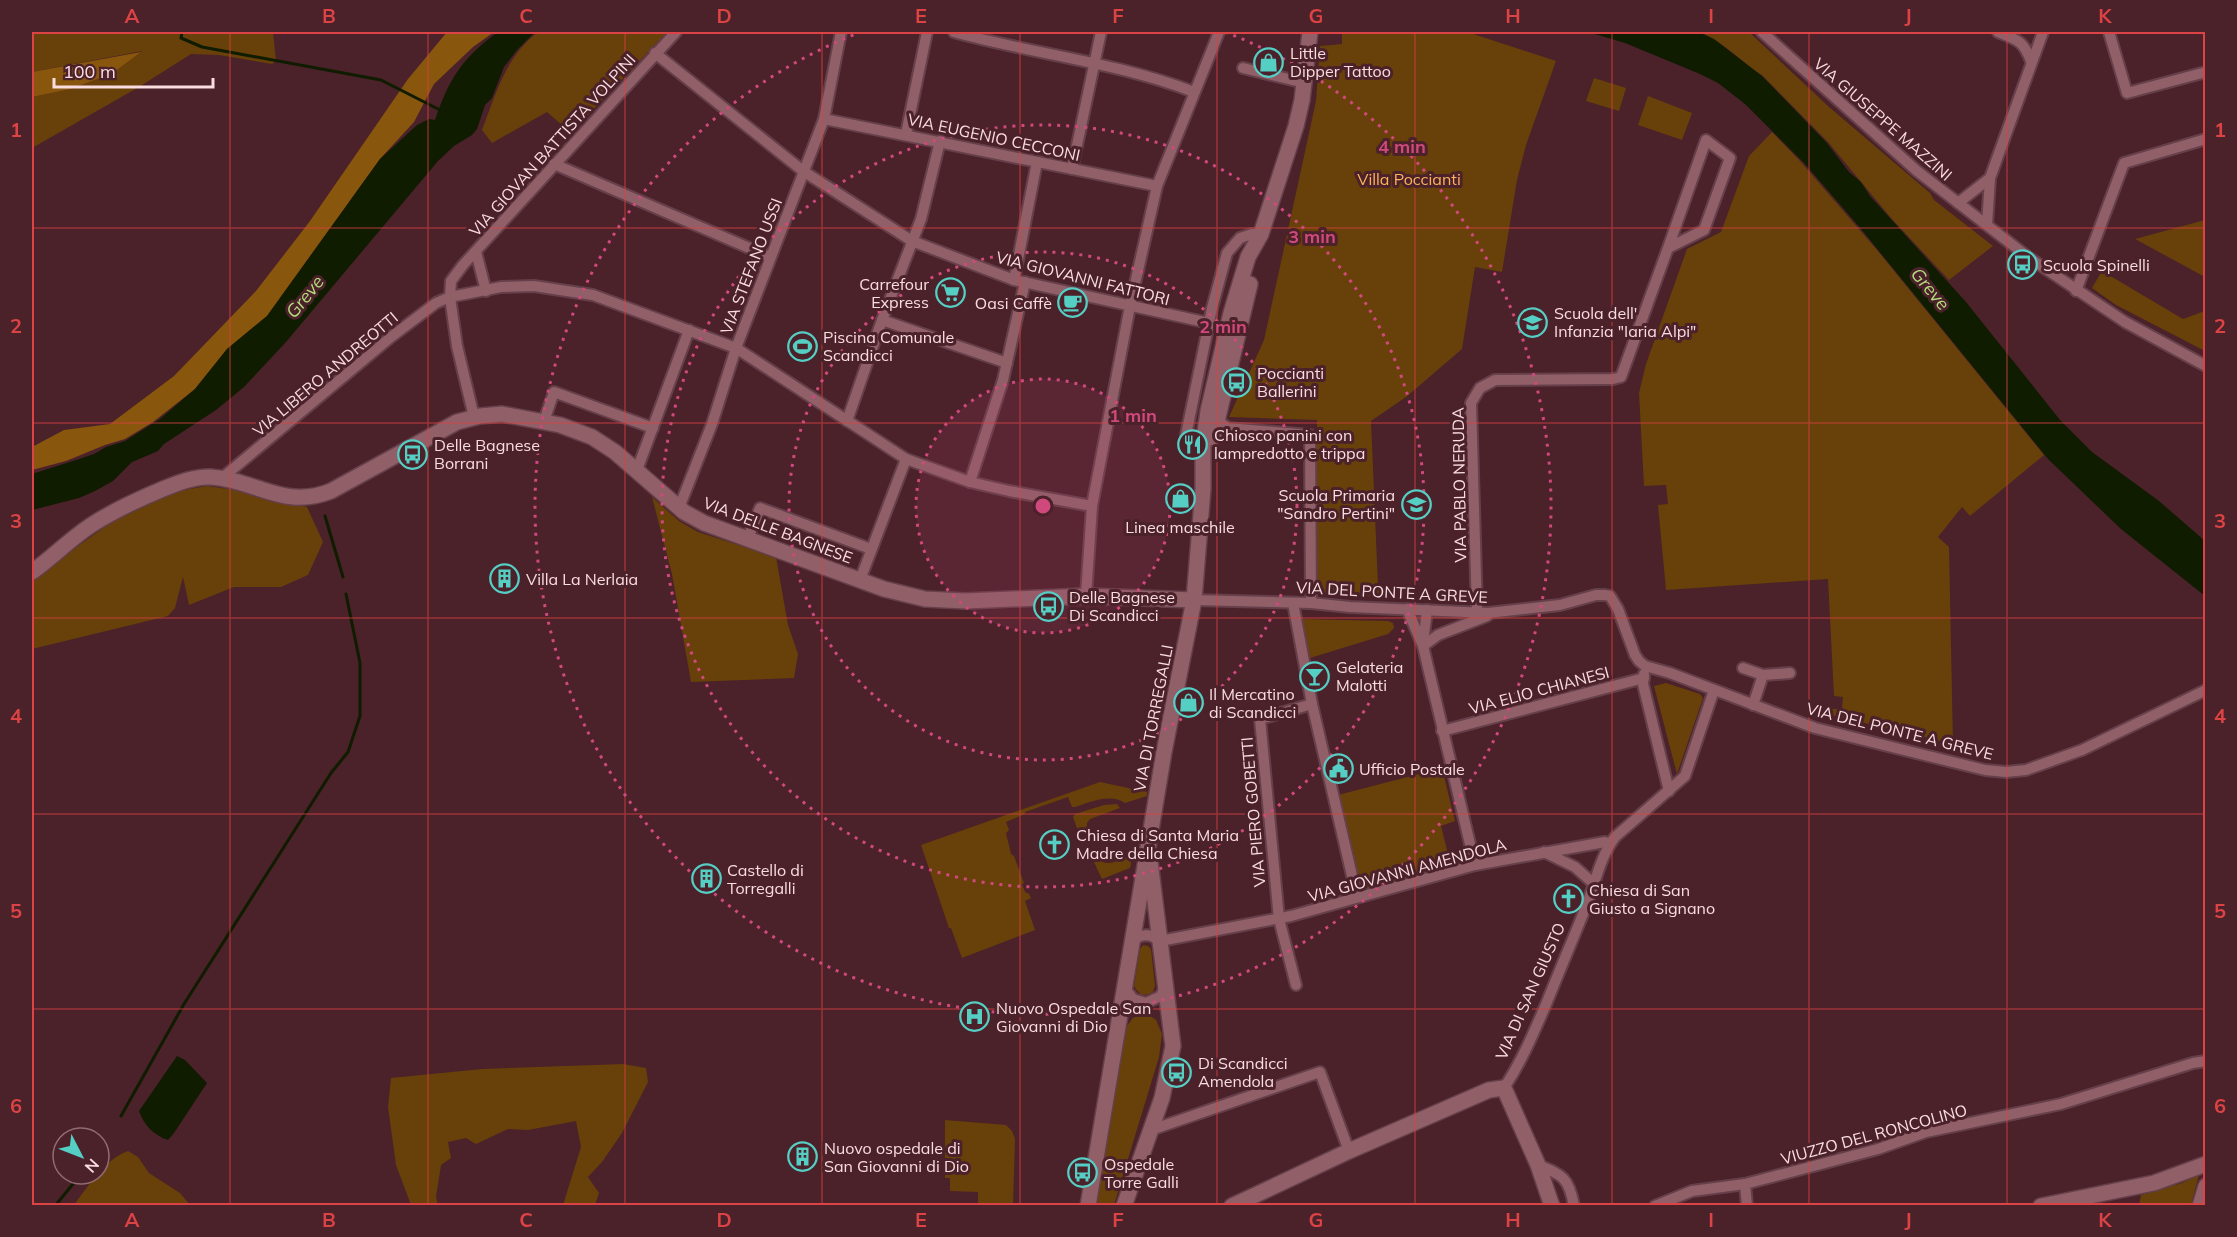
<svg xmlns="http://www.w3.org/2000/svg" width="2237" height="1237" viewBox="0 0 2237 1237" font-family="Mulish,sans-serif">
<rect width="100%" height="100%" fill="#4b212a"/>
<g fill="#684009">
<path d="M32,32H273L276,61L272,64L219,55L191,54L139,87L32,148V97L71,89L113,73L142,51L32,72Z"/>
<path d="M538,32H667L571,133L547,112L492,143L482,130C496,93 506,56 538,32Z"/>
<path d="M1342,32H1467L1556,61L1526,145L1517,180L1502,272L1475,267L1462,349L1406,397L1371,421L1378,586L1400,588L1402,597L1315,593L1317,420L1229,417L1264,340L1316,101L1320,46L1342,44Z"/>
<path d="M1700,32H1749L1829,107L1930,193L1934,200L1993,246L1949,280L1891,218L1828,142L1763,76C1741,62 1724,42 1700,32Z"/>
<path d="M1594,78L1626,88L1619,111L1586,101Z"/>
<path d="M1648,96L1692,113L1682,140L1638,125Z"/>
<path d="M1772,132L1800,161L1877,250L2044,455L1970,516L1962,507L1938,537L1949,547L1953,744L1831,715V709H1842L1843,697L1834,696L1828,579L1666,590L1658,505L1668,504L1666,485L1644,486L1639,393L1646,364L1687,249L1721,232L1749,156Z"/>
<path d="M2205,220V277L2135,239Z"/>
<path d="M2102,271L2183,319L2205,311V351L2116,305L2092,288Z"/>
<path d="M207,486L242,491L307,507L323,542L308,575L281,587H234L189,605L183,577L175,608L168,616L32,649V579L113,521L178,491Z"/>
<path d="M652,497L679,521L698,532L776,557L788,625L798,654L794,678L691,682L672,574Z"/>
<path d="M1302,619L1388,621L1393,623L1394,628L1388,634L1310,658Z"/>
<path d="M1666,683L1700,694L1703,698L1677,774L1654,686Z"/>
<path d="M1442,768L1455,821L1441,826L1451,866L1361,892L1338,795Z"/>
<path d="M1100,782L1147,792V796L1125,803C1111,793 1090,802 1075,807H1072L1068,797L1025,812V814L1006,822L1009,830L1006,833L1011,854L1014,856L1024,883L1022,884L1025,892L1029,894L1031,898L1025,901L1035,930L962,958L951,928H949L921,845Z"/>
<path d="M1117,804L1120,808L1090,819L1087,823V830L1079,834L1073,817L1075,814L1104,805Z"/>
<path d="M1133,854L1130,868L1102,879L1093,860L1097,858C1107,869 1121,859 1133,854Z"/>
<path d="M1143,945L1148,946L1151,949L1155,986L1153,992C1144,997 1139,995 1134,986L1140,949Z"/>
<path d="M1143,1013L1148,1014L1156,1020L1162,1034L1159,1057L1114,1205L1095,1206L1126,1027L1133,1018Z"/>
<path d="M623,1064L646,1068L648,1082L622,1133L602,1162L588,1177L599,1193L595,1205H563L581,1147L576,1121L528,1130L508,1129L476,1144L466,1138L448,1142L451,1158L441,1165L436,1197L438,1205H411L396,1165L388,1107L391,1078L482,1069Z"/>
<path d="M945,1120L1006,1125L1012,1131L1015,1139L1013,1205H978V1192L950,1191V1178H945Z"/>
<path d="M128,1151L138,1157L149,1173L180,1193L190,1205H74C89,1185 104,1160 128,1151Z"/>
<path d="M2199,1175L2191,1205H2139L2141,1195L2182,1183Z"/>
</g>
<g fill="#89560d">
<path d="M447,32H494L473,47L434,84L414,122L380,159L267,316L227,349L195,389L153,422L125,439L105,445L66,461L32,470V447L64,430L110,424L174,376L256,291L310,221L408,79Z"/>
<path d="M141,52L113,73L71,89L32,97V72Z"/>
</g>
<g fill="#0f1c00">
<path d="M498,32H535L517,50L504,67L492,98L485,105L477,129L472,135L454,146L438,161L286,342L244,387L216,410L164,444L158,451L132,462L113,481L95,491L79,498L32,510V474L76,460L94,454L106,447L125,441L160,419L195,389L227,349L267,316L380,159L417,125L429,119L435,120C449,79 462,58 498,32Z"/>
<path d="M1588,32H1698L1714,39L1762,76L1827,143L1849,172L1861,182L1870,196L1966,302L2060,420L2092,452L2159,501L2205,541V596L2121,529L2048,459L1861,229L1804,163L1745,104L1718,83L1700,74L1625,43Z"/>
<path d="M177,1056L185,1060L207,1083L174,1133L168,1140C153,1135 144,1125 139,1111Z"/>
</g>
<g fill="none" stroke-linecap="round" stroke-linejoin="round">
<g stroke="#0f1c00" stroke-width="3">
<path d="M182,32L181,38L202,47L381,80L440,110"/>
<path d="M325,516L343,577"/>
<path d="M121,1116L184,1004L331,773L348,752L360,716V663L346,594"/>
<path d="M55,1206L81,1174"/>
</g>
<defs>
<g id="minor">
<path d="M954,32C1033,54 1116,62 1194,92"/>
<path d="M1762,32L1917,171L2028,257L2125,322L2206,366"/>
<path d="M1998,32C2017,40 2023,40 2031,61"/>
<path d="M2109,32L2127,93L2206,72"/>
<path d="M655,53L803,171L912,241L1014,280L1209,323"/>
<path d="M1243,68L1305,83"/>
<path d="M824,119L1157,186"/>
<path d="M906,134L927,32"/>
<path d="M554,164L770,257"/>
<path d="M1072,169L1101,32"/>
<path d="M1958,203L1990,178"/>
<path d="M1987,225L1990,178L2043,32"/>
<path d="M476,252L486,291"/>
<path d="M1014,280L1037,162"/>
<path d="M2076,291L2124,163L2206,139"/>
<path d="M882,320L1007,363"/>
<path d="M474,417L457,346L450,297L451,281L463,265L676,32"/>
<path d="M1217,420L1228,428L1310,435L1311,603"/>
<path d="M544,421L554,392L653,428"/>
<path d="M847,421L882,320L921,219L940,141"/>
<path d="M1203,446L1186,435L1212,308L1227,253L1240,238L1252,234H1261"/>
<path d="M637,470L689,330"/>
<path d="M222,478L391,337L436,303L450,297L501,287L534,286L593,295L736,348L906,459L970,482L1009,491L1092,506"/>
<path d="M970,482L1003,380L1025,282"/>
<path d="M679,508L712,424L736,348L824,119L841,32"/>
<path d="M748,538L760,508L871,549"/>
<path d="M860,580L906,459"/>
<path d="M1086,596L1092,506L1130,306L1157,186L1219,32"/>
<path d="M1194,600L1311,603L1350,607L1488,613L1560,605L1596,595H1605L1610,596L1618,609L1635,655L1639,661L1645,666L1670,673L1815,728L1985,770L2006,772L2026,770L2082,750L2206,690"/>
<path d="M1293,603L1312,704L1357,897"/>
<path d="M1407,609L1423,646L1475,865"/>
<path d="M1477,612L1471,403L1480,388L1495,380L1613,379L1621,377L1668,248L1704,230L1730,158L1706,140L1668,248"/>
<path d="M1423,643L1427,610"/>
<path d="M1423,646L1438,635L1487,616"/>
<path d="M1743,668L1763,675L1753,705"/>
<path d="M1644,674L1643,684L1669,791"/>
<path d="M1763,675L1790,673"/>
<path d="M1442,731L1644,678"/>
<path d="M1544,852L1575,867L1593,883"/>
<path d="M1132,942C1140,933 1150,933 1160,941L1291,916L1475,865L1605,842L1609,845"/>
<path d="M1296,985L1279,919L1260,719L1312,704"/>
<path d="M1124,987L1133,999L1146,1003L1161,996L1165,987"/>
<path d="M1504,1088C1522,1061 1534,1032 1547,1002C1560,969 1574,937 1587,904C1596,881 1600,857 1615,837L1685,776L1714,690"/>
<path d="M1151,1130L1320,1072L1349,1151"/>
<path d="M1538,1165C1563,1175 1569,1178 1574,1206"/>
<path d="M1745,1184L1747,1206"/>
<path d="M1655,1206L1692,1191L1745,1184L1878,1149L1926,1132L2061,1104L2193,1063L2206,1061"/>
</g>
<g id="secondary">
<path d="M1213,438L1250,284"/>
<path d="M32,572C53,557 71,538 93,524C115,510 139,499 163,489C178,483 195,476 211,477C256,480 284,510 331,491L457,422L480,416L502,414L560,425L592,437L615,452L684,512L704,523L884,589L925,599L965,601L1086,596L1194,600"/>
<path d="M1088,1206L1164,752L1194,600L1203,489V446L1208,411L1231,313L1248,257L1261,234L1296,126L1302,100L1310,32"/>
<path d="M1124,1206L1162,1098L1173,1046L1150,861"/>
<path d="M1232,1206L1349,1151L1489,1090L1504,1088L1538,1165L1552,1206"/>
<path d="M2041,1206L2154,1183L2206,1164"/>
<path d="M2200,1206L2206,1186"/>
</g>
</defs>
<use href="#minor" stroke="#653f49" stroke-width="14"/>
<use href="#secondary" stroke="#653f49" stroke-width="18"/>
<use href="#minor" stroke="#905f68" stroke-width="10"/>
<use href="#secondary" stroke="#905f68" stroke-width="15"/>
</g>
<path fill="none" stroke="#db4344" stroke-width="1.5" stroke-opacity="0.55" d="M230,32V1206M428,32V1206M625,32V1206M822,32V1206M1020,32V1206M1217,32V1206M1415,32V1206M1612,32V1206M1809,32V1206M2007,32V1206M32,228H2206M32,423H2206M32,618H2206M32,814H2206M32,1009H2206"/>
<circle cx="1043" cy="506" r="127" fill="#d0497c" fill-opacity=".12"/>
<g fill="none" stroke="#d0497c" stroke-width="3" stroke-dasharray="3 6">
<circle cx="1043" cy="506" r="127"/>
<circle cx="1043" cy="506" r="254"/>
<circle cx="1043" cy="506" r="381"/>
<path d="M1225 32A508 508 0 1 1 861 32"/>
</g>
<defs>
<symbol id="shop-ring" viewBox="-11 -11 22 22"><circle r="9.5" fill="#4b212a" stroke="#55cec4" stroke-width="1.5"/><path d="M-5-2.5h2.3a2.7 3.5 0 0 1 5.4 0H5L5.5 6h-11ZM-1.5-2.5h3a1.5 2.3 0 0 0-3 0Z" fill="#55cec4"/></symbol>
<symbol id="bus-ring" viewBox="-11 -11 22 22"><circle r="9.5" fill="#4b212a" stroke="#55cec4" stroke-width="1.5"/><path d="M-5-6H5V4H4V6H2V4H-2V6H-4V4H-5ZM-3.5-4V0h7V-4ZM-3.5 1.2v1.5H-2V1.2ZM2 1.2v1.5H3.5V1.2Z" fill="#55cec4"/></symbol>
<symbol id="supermarket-ring" viewBox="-11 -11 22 22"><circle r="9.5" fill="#4b212a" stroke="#55cec4" stroke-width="1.5"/><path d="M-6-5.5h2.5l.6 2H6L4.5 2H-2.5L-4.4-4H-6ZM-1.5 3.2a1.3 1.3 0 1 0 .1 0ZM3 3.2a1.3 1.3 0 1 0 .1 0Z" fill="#55cec4"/></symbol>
<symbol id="cafe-ring" viewBox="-11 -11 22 22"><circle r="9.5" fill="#4b212a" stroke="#55cec4" stroke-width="1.5"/><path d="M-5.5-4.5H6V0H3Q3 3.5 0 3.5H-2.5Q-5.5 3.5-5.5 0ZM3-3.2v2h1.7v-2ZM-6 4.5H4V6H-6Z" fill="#55cec4"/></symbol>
<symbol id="school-ring" viewBox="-11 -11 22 22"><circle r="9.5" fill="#4b212a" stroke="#55cec4" stroke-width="1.5"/><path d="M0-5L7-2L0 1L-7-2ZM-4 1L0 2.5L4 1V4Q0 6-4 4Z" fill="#55cec4"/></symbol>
<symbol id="stadium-ring" viewBox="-11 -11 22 22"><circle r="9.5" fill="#4b212a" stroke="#55cec4" stroke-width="1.5"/><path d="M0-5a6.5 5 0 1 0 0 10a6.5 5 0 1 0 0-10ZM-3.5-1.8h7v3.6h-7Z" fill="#55cec4"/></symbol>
<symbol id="restaurant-ring" viewBox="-11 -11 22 22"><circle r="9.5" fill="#4b212a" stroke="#55cec4" stroke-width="1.5"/><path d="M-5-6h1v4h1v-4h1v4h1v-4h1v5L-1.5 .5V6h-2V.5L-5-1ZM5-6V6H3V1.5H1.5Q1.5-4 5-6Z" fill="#55cec4"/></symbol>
<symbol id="building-ring" viewBox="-11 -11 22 22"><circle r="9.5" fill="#4b212a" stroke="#55cec4" stroke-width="1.5"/><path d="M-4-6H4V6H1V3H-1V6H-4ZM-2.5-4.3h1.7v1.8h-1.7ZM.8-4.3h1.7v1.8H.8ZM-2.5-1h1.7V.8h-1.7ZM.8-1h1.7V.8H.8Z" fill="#55cec4"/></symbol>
<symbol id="bar-ring" viewBox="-11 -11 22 22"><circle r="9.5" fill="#4b212a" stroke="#55cec4" stroke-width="1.5"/><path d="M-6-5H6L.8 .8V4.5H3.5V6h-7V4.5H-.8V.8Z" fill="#55cec4"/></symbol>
<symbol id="civic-ring" viewBox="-11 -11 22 22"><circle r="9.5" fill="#4b212a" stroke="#55cec4" stroke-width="1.5"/><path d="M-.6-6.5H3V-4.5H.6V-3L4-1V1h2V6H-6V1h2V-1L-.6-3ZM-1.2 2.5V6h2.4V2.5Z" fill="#55cec4"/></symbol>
<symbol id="church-ring" viewBox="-11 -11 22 22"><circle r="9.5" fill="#4b212a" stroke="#55cec4" stroke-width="1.5"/><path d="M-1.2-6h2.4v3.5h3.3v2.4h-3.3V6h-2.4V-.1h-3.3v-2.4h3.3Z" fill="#55cec4"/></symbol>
<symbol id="hospital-ring" viewBox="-11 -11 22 22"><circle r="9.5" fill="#4b212a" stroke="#55cec4" stroke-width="1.5"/><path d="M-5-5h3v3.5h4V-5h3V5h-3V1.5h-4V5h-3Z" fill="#55cec4"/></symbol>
</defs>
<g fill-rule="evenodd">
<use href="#shop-ring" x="1252" y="46" width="33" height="33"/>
<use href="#bus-ring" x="2006" y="248" width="33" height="33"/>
<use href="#supermarket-ring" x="934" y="276" width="33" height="33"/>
<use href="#cafe-ring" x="1056" y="286" width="33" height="33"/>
<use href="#school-ring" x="1516" y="306" width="33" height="33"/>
<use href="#stadium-ring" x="786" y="330" width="33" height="33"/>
<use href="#bus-ring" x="1220" y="366" width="33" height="33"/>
<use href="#restaurant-ring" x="1176" y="428" width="33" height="33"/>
<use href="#bus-ring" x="396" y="438" width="33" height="33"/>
<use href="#shop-ring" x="1164" y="482" width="33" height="33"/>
<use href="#school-ring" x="1400" y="488" width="33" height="33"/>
<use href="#building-ring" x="488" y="562" width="33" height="33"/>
<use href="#bus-ring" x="1032" y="590" width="33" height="33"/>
<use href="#bar-ring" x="1298" y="660" width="33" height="33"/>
<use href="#shop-ring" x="1172" y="686" width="33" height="33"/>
<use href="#civic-ring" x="1322" y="752" width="33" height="33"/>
<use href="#church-ring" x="1038" y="828" width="33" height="33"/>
<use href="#building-ring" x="690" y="862" width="33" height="33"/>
<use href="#church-ring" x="1552" y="882" width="33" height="33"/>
<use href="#hospital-ring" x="958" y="1000" width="33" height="33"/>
<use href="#bus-ring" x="1160" y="1056" width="33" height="33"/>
<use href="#building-ring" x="786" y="1140" width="33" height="33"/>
<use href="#bus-ring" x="1066" y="1156" width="33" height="33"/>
</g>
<g text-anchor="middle" stroke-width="6" stroke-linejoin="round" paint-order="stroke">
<g font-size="16" fill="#fadde1" stroke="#4b212a" text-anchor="start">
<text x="1290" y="59">Little<tspan x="1290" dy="18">Dipper Tattoo</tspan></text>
<text x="2043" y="271">Scuola Spinelli</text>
<text x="929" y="290" text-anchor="end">Carrefour<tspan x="929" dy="18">Express</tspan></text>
<text x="1052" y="309" text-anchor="end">Oasi Caffè</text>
<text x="1554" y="319">Scuola dell'<tspan x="1554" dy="18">Infanzia "Iaria Alpi"</tspan></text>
<text x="823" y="343">Piscina Comunale<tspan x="823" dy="18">Scandicci</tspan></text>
<text x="1257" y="379">Poccianti<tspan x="1257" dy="18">Ballerini</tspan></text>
<text x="1214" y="441">Chiosco panini con<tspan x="1214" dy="18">lampredotto e trippa</tspan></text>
<text x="434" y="451">Delle Bagnese<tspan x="434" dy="18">Borrani</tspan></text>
<text x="1395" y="501" text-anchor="end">Scuola Primaria<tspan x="1395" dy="18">"Sandro Pertini"</tspan></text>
<text x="1180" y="533" text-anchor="middle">Linea maschile</text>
<text x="526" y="585">Villa La Nerlaia</text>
<text x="1069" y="603">Delle Bagnese<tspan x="1069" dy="18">Di Scandicci</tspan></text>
<text x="1336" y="673">Gelateria<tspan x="1336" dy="18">Malotti</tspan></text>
<text x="1209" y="700">Il Mercatino<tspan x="1209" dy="18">di Scandicci</tspan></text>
<text x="1359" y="775">Ufficio Postale</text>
<text x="1076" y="841">Chiesa di Santa Maria<tspan x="1076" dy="18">Madre della Chiesa</tspan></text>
<text x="727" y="876">Castello di<tspan x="727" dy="18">Torregalli</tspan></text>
<text x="1589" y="896">Chiesa di San<tspan x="1589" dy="18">Giusto a Signano</tspan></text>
<text x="996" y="1014">Nuovo Ospedale San<tspan x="996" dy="18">Giovanni di Dio</tspan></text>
<text x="1198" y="1069">Di Scandicci<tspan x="1198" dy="18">Amendola</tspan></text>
<text x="824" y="1154">Nuovo ospedale di<tspan x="824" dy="18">San Giovanni di Dio</tspan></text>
<text x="1104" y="1170">Ospedale<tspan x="1104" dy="18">Torre Galli</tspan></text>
</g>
<g font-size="16" fill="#fadde1" stroke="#4b212a">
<text transform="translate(1883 119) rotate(41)" y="6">VIA GIUSEPPE MAZZINI</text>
<text transform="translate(994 137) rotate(12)" y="6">VIA EUGENIO CECCONI</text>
<text transform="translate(552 145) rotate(-48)" y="6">VIA GIOVAN BATTISTA VOLPINI</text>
<text transform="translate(751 266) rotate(-69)" y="6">VIA STEFANO USSI</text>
<text transform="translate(1083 278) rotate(14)" y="6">VIA GIOVANNI FATTORI</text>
<text transform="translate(325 374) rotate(-40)" y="6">VIA LIBERO ANDREOTTI</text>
<text transform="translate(1459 485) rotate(-91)" y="6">VIA PABLO NERUDA</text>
<text transform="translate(778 530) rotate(21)" y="6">VIA DELLE BAGNESE</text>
<text transform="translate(1392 592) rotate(3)" y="6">VIA DEL PONTE A GREVE</text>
<text transform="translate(1539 690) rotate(-15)" y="6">VIA ELIO CHIANESI</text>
<text transform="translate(1153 718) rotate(-79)" y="6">VIA DI TORREGALLI</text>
<text transform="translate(1900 731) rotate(14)" y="6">VIA DEL PONTE A GREVE</text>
<text transform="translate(1253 812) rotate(-95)" y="6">VIA PIERO GOBETTI</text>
<text transform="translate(1407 870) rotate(-15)" y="6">VIA GIOVANNI AMENDOLA</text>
<text transform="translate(1530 991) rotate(-66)" y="6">VIA DI SAN GIUSTO</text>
<text transform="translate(1874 1134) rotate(-15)" y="6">VIUZZO DEL RONCOLINO</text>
</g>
<g font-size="16" fill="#fdb35c" stroke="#4b212a">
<text x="1409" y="185">Villa Poccianti</text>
</g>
<g font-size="18" font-style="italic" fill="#b5df7d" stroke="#4b212a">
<text transform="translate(1930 289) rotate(50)" y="6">Greve</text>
<text transform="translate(305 297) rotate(-51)" y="6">Greve</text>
</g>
</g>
<circle cx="1043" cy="506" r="9" fill="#d0497c" stroke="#4b212a" stroke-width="3"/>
<g font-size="18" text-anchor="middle" font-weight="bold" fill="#d0497c" stroke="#4b212a" stroke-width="6" stroke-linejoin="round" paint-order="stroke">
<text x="1402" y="153">4 min</text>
<text x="1312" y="243">3 min</text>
<text x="1223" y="333">2 min</text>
<text x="1133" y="422">1 min</text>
</g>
<rect width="2237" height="1237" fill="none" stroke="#4b212a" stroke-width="66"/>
<g transform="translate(81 1156) rotate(132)"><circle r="28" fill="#4b212a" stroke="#916c73" stroke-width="1.5"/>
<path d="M0-4.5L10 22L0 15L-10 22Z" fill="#55cec4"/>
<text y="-9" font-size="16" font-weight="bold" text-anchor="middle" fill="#fadde1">N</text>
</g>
<path d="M54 78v9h159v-9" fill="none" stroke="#fadde1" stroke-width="3"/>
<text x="63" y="78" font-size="18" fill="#fadde1" stroke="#4b212a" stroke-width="4.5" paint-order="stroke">100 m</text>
<rect x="33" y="33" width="2171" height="1171" fill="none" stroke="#db4344" stroke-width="2"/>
<g font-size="20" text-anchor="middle" font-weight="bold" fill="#db4344">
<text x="132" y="23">A</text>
<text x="329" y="23">B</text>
<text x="526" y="23">C</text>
<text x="724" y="23">D</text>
<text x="921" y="23">E</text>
<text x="1118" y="23">F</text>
<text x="1316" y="23">G</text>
<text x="1513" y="23">H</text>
<text x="1711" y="23">I</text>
<text x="1908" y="23">J</text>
<text x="2105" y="23">K</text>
<text x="16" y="137">1</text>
<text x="2220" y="137">1</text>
<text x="16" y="333">2</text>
<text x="2220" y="333">2</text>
<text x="16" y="528">3</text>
<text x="2220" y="528">3</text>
<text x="16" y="723">4</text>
<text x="2220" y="723">4</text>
<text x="16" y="918">5</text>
<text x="2220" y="918">5</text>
<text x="16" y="1113">6</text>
<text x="2220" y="1113">6</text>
<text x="132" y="1227">A</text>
<text x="329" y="1227">B</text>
<text x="526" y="1227">C</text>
<text x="724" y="1227">D</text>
<text x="921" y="1227">E</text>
<text x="1118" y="1227">F</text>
<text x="1316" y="1227">G</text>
<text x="1513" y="1227">H</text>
<text x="1711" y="1227">I</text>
<text x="1908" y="1227">J</text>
<text x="2105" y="1227">K</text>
</g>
</svg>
